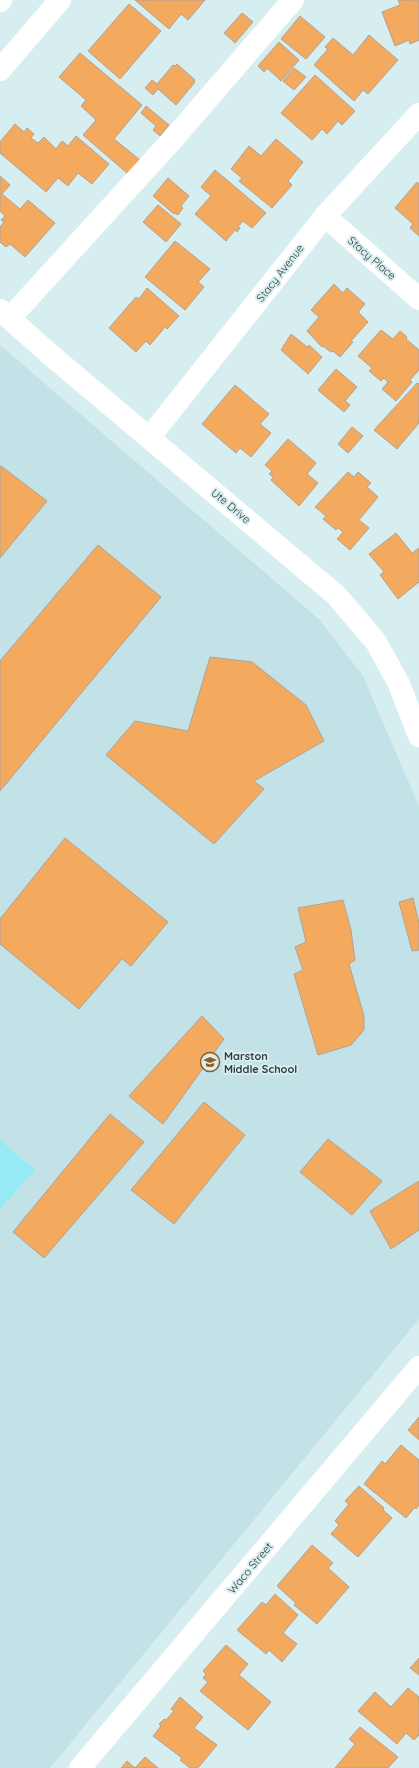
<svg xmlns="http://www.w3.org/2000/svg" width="419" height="1768" viewBox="0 0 419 1768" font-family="Quicksand,sans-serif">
<rect width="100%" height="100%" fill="#d7eef1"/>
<path fill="#c2e2e7" d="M0,345L320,620L363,676L419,806V1319L50,1768H0Z"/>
<path fill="#96eaf6" d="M0,1140L35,1170L0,1209Z"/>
<g fill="#f3aa5e" stroke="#b0a295">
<path d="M135,0H205L188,20L181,14L169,29Z"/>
<path d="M398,0H419V40L410,44L409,40L395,46L382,12L400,5Z"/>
<path d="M129,4L161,31L120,79L88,51Z"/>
<path d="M242,13L253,22L235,43L224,33Z"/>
<path d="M300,16L325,37L306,59L281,39Z"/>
<path d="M369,35L398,60L368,94L363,90L354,101L314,65L328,49L325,47L333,38L353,55Z"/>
<path d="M279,42L299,60L281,81L267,68L264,72L258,66Z"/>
<path d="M80,53L142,105L114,139L140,160L128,174L83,135L96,120L81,106L86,100L59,77Z"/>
<path d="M177,64L195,80L194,81L195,82L176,105L158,89L153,95L145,88L152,80L157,84L173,65L175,66Z"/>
<path d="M294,68L306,77L294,90L283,81Z"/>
<path d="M315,75L355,111L342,125L338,121L327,134L322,129L312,140L281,113Z"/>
<path d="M146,106L169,125L160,136L153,130L156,126L141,113Z"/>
<path d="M15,124L24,132L27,128L34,134L31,138L38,143L44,137L56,149L62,141L68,146L76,136L109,164L92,184L78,173L68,186L58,178L46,192L0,153V142Z"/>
<path d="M276,139L303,162L288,181L292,185L272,208L239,181L242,178L231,169L249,146L261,156Z"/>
<path d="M215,170L266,213L252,228L243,221L238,227L240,228L237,232L235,230L226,241L195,214L211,196L201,187Z"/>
<path d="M0,176L10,185L2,194L20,209L28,200L55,223L25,257L10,244L6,247L0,242V227L4,222L1,220L5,216L0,211Z"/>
<path d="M168,178L189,196L181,206L183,208L178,215L175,213L174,214L153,196Z"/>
<path d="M417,182L419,184V236L410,228L413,224L395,208Z"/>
<path d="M158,205L181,224L166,242L143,222Z"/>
<path d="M175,241L210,269L198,282L204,287L185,310L145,277Z"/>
<path d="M334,284L343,293L347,288L365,304L358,312L368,322L351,341L353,342L340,357L333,351L331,352L323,346L322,347L307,331L319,317L311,310Z"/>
<path d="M147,288L179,316L167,329L165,327L150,345L146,341L136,352L109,328L136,297L139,299Z"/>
<path d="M381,330L393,339L400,331L407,337L406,339L419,350V370L410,380L412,382L396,401L382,389L388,382L384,378L381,381L369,371L372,368L358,356Z"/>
<path d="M291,334L307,347L309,345L322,357L308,374L281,350Z"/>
<path d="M336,369L357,387L345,401L350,405L344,412L318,390Z"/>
<path d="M417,383L419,384V423L397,449L374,430Z"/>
<path d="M235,385L269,414L260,424L271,433L251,457L240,448L236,453L202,424Z"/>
<path d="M352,427L363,436L348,453L338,444Z"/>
<path d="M288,439L316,463L307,474L318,483L299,506L271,480L273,477L269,474L272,471L265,465Z"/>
<path d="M1,466L47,501L0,558V467Z"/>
<path d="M348,472L354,477L358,472L371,483L367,487L378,497L359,520L369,528L350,550L337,539L343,532L338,528L336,530L323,519L326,516L315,507Z"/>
<path d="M396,533L412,553L419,548V582L398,599L380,575L384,572L369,554Z"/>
<path d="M98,545L161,597L0,791V661Z"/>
<path d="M210,657L252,662L306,705L324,741L254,781L264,789L214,844L106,755L135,721L188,731Z"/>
<path d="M65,838L168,922L131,966L122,959L79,1009L0,944V919Z"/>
<path d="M413,898L419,923V950L412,951L399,902Z"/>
<path d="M343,900L351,930L355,960L349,964L364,1016V1030L351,1045L318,1055L294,974L303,970L295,947L306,942L298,908Z"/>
<path d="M202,1016L224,1039L163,1124L129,1096Z"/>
<path d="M204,1102L245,1135L174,1224L131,1190Z"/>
<path d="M110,1114L144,1142L44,1258L13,1232Z"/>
<path d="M328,1139L382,1181L352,1215L300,1172Z"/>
<path d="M419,1181V1230L391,1249L370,1211Z"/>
<path d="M419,1417V1440L408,1430Z"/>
<path d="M401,1445L419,1460V1505L416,1509L415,1507L406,1518L364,1484L382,1461L385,1464Z"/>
<path d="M359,1486L384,1508L383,1510L392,1518L358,1557L331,1534L339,1525L335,1521L349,1504L345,1501Z"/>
<path d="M312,1545L333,1563L328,1568L349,1587L317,1624L294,1605L296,1603L277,1586Z"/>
<path d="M275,1594L298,1615L283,1633L297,1644L282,1662L269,1650L266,1654L237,1630L262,1602L266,1605Z"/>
<path d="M226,1645L248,1664L239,1675L271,1702L248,1730L200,1691L208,1682L203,1678L206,1674L203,1671Z"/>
<path d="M419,1658V1675L410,1668Z"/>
<path d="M408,1688L419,1697V1735L414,1740L406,1733L397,1744L358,1711L375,1692L391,1707Z"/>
<path d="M180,1697L203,1717L194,1728L217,1745L198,1768H190L180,1760L182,1758L153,1736L161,1726L159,1724L164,1719L166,1720L174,1711L171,1709Z"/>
<path d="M360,1727L398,1757L388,1768H335L355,1744L349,1739Z"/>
<path d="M145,1757L158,1768H135Z"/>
<path d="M127,1761L135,1768H121Z"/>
</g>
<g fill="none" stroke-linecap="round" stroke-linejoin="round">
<g stroke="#fff" stroke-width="22">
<path d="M325,216L419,299"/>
<path d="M0,310L53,357L336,595L376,642L399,684L419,736"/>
<path d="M10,318L174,138L293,0"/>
<path d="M149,438L325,216L419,114"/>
<path d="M80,1768L419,1367"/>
</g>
<g stroke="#fff" stroke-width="22">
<path d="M0,1L1,0"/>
<path d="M0,70L60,0"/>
</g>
</g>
<defs>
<symbol id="school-ring" viewBox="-11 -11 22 22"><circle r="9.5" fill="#d7eef1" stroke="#955c18" stroke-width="1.5"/><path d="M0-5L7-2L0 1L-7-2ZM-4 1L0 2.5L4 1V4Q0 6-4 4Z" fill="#955c18"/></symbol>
</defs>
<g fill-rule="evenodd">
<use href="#school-ring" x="199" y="1051" width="22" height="22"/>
</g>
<g text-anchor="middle" stroke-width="4" stroke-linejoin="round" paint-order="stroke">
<g font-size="11" fill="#333c3d" stroke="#d7eef1">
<text transform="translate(372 258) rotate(41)" y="4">Stacy Place</text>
<text transform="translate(280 273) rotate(-52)" y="4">Stacy Avenue</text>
<text transform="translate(231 506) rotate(40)" y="4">Ute Drive</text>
<text transform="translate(250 1568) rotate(-50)" y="4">Waco Street</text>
</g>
<g font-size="11" font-weight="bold" fill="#333c3d" stroke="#d7eef1" text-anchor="start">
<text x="224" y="1060">Marston<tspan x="224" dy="13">Middle School</tspan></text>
</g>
</g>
</svg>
